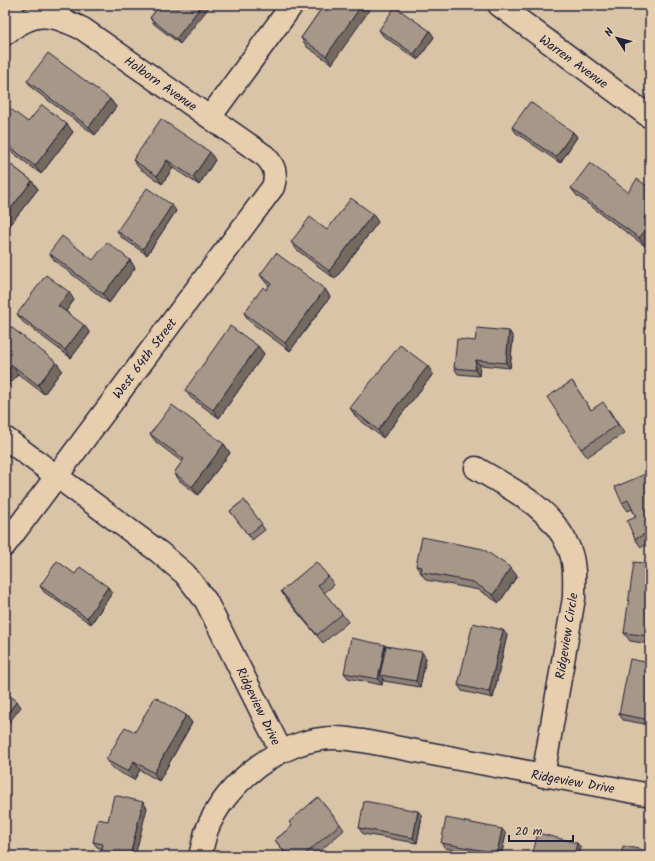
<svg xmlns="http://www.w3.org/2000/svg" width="655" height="861" viewBox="0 0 655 861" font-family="Kalam,sans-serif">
<rect width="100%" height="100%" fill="#dac4a7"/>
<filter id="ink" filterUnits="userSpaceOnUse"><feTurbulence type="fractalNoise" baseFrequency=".025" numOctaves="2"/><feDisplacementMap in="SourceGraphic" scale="8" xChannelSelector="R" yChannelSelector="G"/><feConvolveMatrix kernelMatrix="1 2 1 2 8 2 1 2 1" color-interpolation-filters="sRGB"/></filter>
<g filter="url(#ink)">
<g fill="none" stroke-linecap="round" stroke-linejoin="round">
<defs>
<g id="minor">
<path d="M9,5L18,24"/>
<path d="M499,5L650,117"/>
<path d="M5,34C35,10 50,13 83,29L265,156C275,166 277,174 273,187L5,545"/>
<path d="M210,117L292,5"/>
<path d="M5,438L159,552L185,574L206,601L281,751"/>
<path d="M476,468C511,489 551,507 568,546C576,562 574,582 574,598L543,776"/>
<path d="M200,856C202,848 204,840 206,832C224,783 283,737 336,738C345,738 354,740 363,741L650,795"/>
</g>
</defs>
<use href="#minor" stroke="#22223b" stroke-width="25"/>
<use href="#minor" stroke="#e6ceae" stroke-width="22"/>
</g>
<g fill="#8f8276" stroke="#22223b">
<path d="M160,5L180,44L154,24L150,18Z"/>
<path d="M324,5L332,64L307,47L301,38Z"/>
<path d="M379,30L434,37L418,60L383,36Z"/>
<path d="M27,81L110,99L116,107L95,135L33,89Z"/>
<path d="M5,111L28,122L73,132L41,174L5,147Z"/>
<path d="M512,127L573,132L577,137L560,163L516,133Z"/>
<path d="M5,160L32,181L38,189L9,226L5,223Z"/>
<path d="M133,160H215L199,185L173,168L162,184L139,168Z"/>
<path d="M571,188L628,192L645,246L577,196Z"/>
<path d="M176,211L147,255L121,237L117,231Z"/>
<path d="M378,222L335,279L297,250L291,242L327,230Z"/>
<path d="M49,253L93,260H130L135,268L109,303L55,261Z"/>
<path d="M260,275L325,289L330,297L290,351L249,321L244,313L266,290L270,286L266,283Z"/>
<path d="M74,300L66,311L90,333L71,358L23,322L17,314Z"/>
<path d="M5,327L62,370L44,394L18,374L7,388L5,387Z"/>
<path d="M509,331L513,337L510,368L480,365L479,376L458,374L454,368L475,341Z"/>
<path d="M258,346L264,354L219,418L191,398L185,390Z"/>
<path d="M433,374L383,438L356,417L350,408Z"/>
<path d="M572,381L591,410H609L624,433L587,457L581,449Z"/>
<path d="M150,434L224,444L230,453L198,495L180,481L174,473L182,462L156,442Z"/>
<path d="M650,472V543L641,547L635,539L636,517L632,509L628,511L622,503Z"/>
<path d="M244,500L265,530L252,540L230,511Z"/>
<path d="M650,564V644L630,641L624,633Z"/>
<path d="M416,566L517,576L499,603L479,590L426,580Z"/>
<path d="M75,574L108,587L112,593L91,624L44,592L40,586Z"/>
<path d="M328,576L334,585L324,593L342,614L348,622L323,643L286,599L281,591Z"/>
<path d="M507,635L493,698L462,691L458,685Z"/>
<path d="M386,646L426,658L420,687L384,681L383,679L382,685L348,678L344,673Z"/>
<path d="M650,663V725L623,720L619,714Z"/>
<path d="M186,715L192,723L159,781L140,770L134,780L112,768L106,760L135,732Z"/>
<path d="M143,802L147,808L102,849L97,847L93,842L108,821Z"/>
<path d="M422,816L417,843L363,834L359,828Z"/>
<path d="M340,824L344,830L314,856H287L275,840L292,826Z"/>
<path d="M506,834L501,856H488L445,848L441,843Z"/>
</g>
<g fill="#746a60" stroke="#22223b">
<path d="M202,5H211L180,44L176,39Z"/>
<path d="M362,5H373L332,64L326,56Z"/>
<path d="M430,31L434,37L418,60L414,54Z"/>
<path d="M110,99L116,107L95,135L89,127Z"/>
<path d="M67,124L73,132L41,174L35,166Z"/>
<path d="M573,132L577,137L560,163L556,157Z"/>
<path d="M210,152L215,160L199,185L193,177Z"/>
<path d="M167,160L173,168L162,184L157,176Z"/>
<path d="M32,181L38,189L9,226L5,220V216Z"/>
<path d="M172,205L176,211L147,255L143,249Z"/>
<path d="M650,210V240L645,246L639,238L644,218Z"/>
<path d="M373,214L378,222L335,279L329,271Z"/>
<path d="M130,260L135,268L109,303L103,294Z"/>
<path d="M325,289L330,297L290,351L285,343Z"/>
<path d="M69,292L74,300L64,314L58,306Z"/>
<path d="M84,325L90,333L71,358L65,350Z"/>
<path d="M509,331L513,337L510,368L506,363Z"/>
<path d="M258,346L264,354L219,418L213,410Z"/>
<path d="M476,360L480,365L479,376L475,370Z"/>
<path d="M56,362L62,370L44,394L38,385Z"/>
<path d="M12,365L18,374L7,388L5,386V375Z"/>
<path d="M428,366L433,374L383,438L378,430Z"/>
<path d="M224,444L230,453L198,495L192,487Z"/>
<path d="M511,568L517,576L499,603L493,595Z"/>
<path d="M108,587L112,593L91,624L87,618Z"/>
<path d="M503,630L507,635L493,698L489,692Z"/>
<path d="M385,645L389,651L380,675L383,679L382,685L378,679Z"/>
<path d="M422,652L426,658L420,687L416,681Z"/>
<path d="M17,701L21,707L5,728V717Z"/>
<path d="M186,715L192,723L159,781L154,773Z"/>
<path d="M134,761L140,770L134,780L128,772Z"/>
<path d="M143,802L147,808L135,856H130Z"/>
<path d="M418,811L422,816L417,843L413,838Z"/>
<path d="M502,829L506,834L501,856H499L497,853Z"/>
<path d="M577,843L581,848L579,856H574Z"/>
</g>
<g fill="#a69789" stroke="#22223b">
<path d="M160,5H202L176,39L150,18Z"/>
<path d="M324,5H362L326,56L301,38Z"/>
<path d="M395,7L430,31L414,54L379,30Z"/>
<path d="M650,30V39L646,36Z"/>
<path d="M48,53L110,99L89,127L27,81Z"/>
<path d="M530,102L573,132L556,157L512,127Z"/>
<path d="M42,105L67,124L35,166L5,143V111L8,107L28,122Z"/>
<path d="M161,119L210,152L193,177L167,160L157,176L133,160Z"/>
<path d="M5,160L32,181L5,216Z"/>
<path d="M590,163L628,192L637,179L650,188V210L644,218L650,222V224L639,238L571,188Z"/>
<path d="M147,188L172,205L143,249L117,231Z"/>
<path d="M351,198L373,214L329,271L291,242L310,217L327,230Z"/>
<path d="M62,236L93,260L107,242L130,260L103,294L49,253Z"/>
<path d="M276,253L325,289L285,343L244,313L263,287L266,290L271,283L260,275Z"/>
<path d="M46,275L69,292L58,306L84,325L65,350L17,314Z"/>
<path d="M7,324L56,362L38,385L12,365L5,375V327Z"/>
<path d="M230,326L258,346L213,410L185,390Z"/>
<path d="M477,328L509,331L506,363L476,360L475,370L454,368L457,339L475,341Z"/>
<path d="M400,345L428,366L378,430L350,408Z"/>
<path d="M572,381L591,410L603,402L618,425L581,449L547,397Z"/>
<path d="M172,405L224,444L192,487L174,473L184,459L150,434Z"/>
<path d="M650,472V532L635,539L627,521L636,517L628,500L622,503L615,487Z"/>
<path d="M244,500L262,524L248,535L230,511Z"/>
<path d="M422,537L483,549L511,568L493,595L473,582L421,572L422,567L416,566Z"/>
<path d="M57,561L75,574L80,567L108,587L87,618L40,586Z"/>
<path d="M316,562L328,576L318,585L342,614L317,635L281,591Z"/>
<path d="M634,562L650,564V636L624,633Z"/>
<path d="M473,623L503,630L489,692L458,685Z"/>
<path d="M351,638L385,645L378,679L344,673Z"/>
<path d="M386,646L422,652L416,681L380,675Z"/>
<path d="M630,659L650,663V720L619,714Z"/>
<path d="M5,692L17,701L5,717Z"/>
<path d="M155,697L186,715L154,773L134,761L128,772L106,760L125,727L135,732Z"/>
<path d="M114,795L143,802L130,856H101L103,844L93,842L98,819L108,821Z"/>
<path d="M318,797L340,824L303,856H288L275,840L292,826L289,822Z"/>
<path d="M364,801L418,811L413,838L359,828Z"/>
<path d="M446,818L502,829L497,853L441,843Z"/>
<path d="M538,833L577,843L574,856H532Z"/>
<path d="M623,846L650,851V856H621Z"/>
</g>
</g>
<g text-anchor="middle" stroke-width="3.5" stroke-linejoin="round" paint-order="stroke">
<g font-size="13" fill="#22223b" stroke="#e6ceae">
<text transform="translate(574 61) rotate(36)" y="5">Warren Avenue</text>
<text transform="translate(161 83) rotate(35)" y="5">Holborn Avenue</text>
<text transform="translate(144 358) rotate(-53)" y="5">West 64th Street</text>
<text transform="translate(566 636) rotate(-81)" y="5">Ridgeview Circle</text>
<text transform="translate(259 706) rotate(64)" y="5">Ridgeview Drive</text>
<text transform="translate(573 781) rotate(10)" y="5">Ridgeview Drive</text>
</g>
</g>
<rect width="655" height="861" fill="none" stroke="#e6ceae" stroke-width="20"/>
<rect x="10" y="10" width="635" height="841" fill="none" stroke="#22223b" stroke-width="1.5" filter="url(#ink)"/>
<g transform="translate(617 38) rotate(306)" stroke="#e6ceae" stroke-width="3" paint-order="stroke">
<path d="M0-3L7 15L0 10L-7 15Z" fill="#22223b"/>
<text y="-6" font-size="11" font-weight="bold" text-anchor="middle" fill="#22223b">N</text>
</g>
<path d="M509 835v6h64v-6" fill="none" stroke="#22223b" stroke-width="2"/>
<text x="515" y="835" font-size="12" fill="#22223b" stroke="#e6ceae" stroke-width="3" paint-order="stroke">20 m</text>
</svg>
